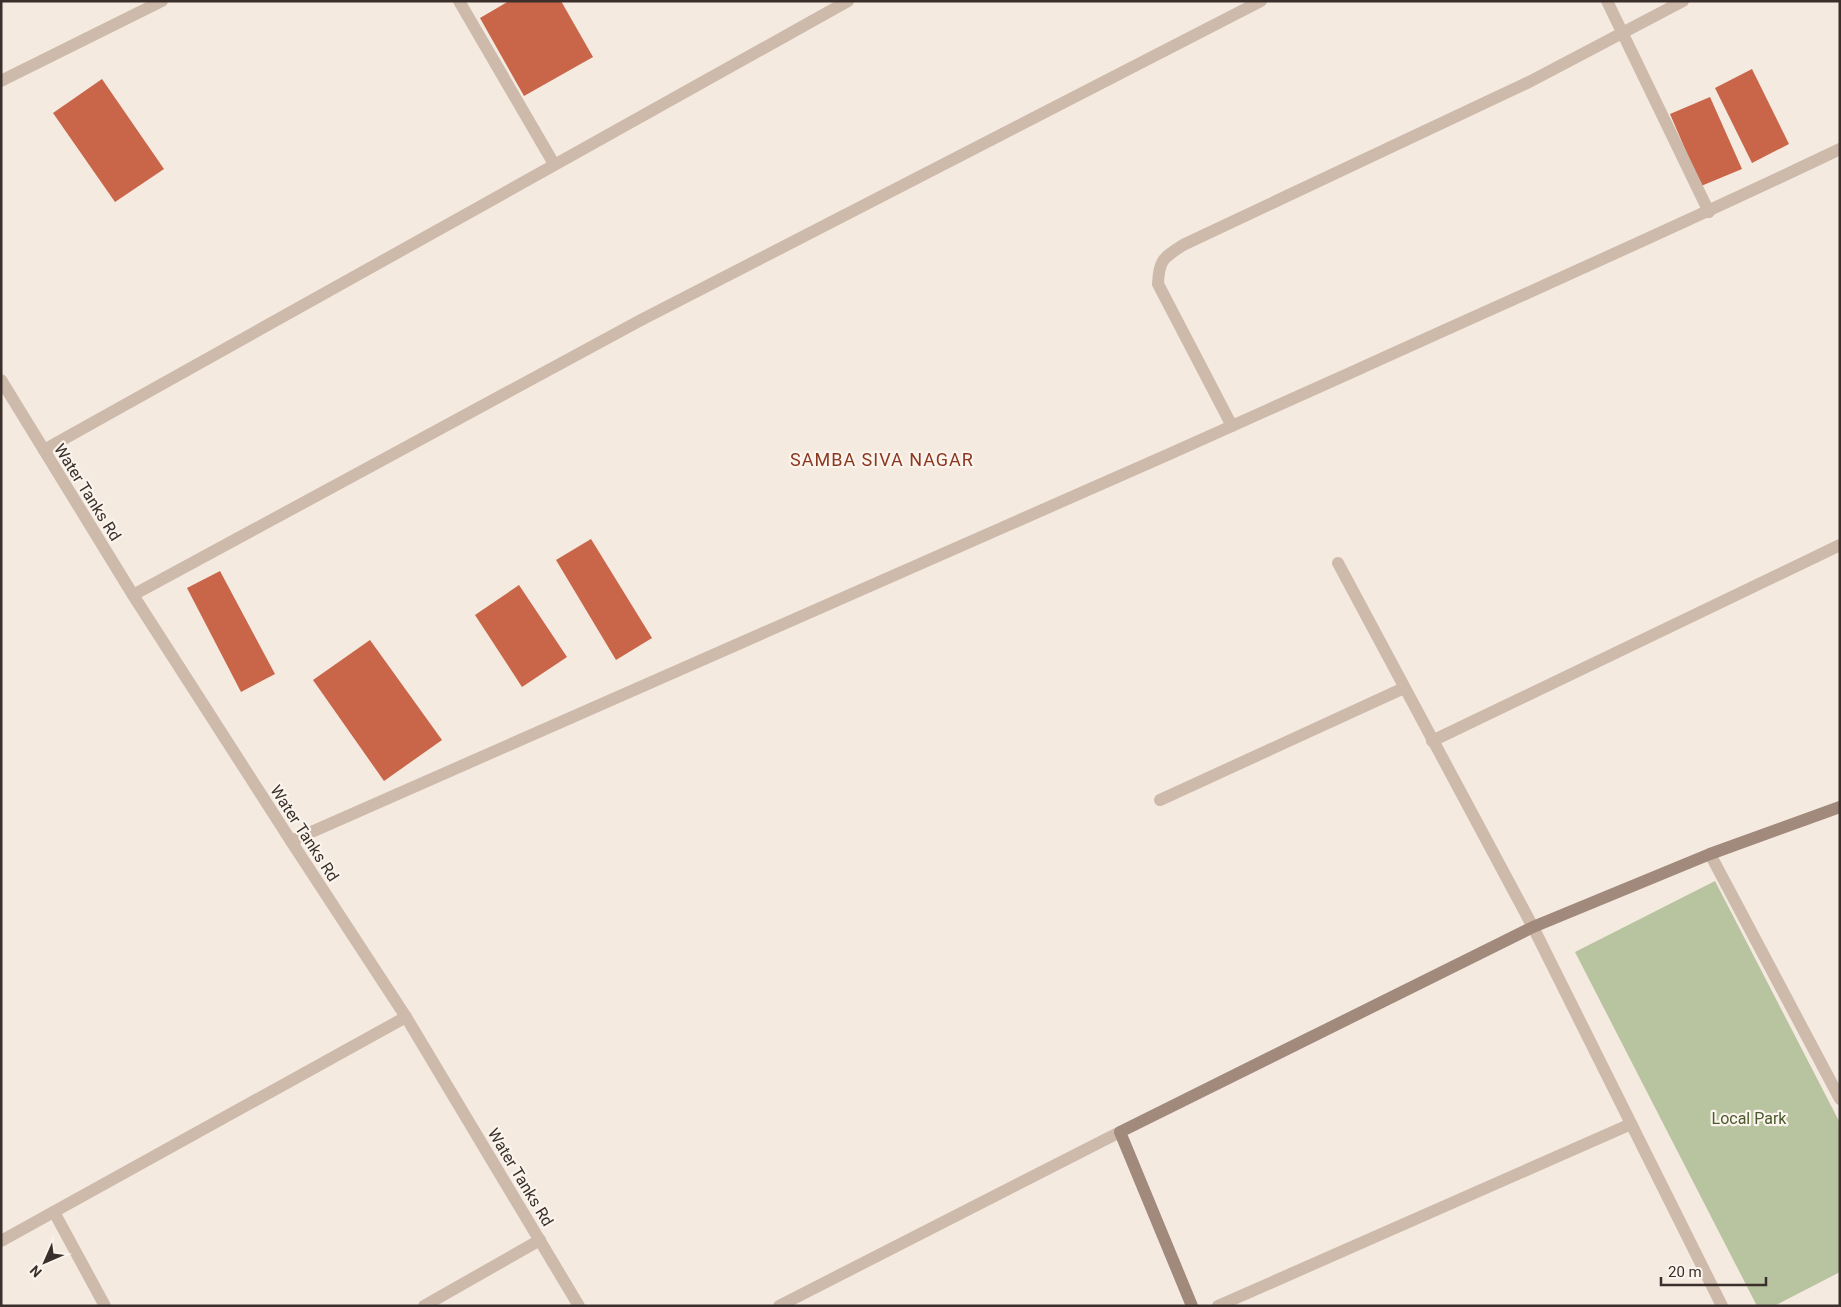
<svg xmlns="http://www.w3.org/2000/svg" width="1841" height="1307" viewBox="0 0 1841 1307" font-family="Roboto,sans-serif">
<rect width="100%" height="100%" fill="#f4eae0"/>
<path fill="#b8c49f" d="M1715,881L1840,1123V1272L1774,1306H1757L1575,952Z"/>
<g fill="#c96549">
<path d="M509,1H561L593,57L524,96L480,18Z"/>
<path d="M1752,69L1789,144L1752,163L1715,88Z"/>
<path d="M102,79L164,169L115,202L53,113Z"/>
<path d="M1710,97L1742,169L1701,186L1670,114Z"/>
<path d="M591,539L652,638L616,660L556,560Z"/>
<path d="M220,571L275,674L241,692L187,588Z"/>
<path d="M519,585L567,657L522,687L475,615Z"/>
<path d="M370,640L442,740L384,781L313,680Z"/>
</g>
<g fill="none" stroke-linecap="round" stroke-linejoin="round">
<g stroke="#cdbaab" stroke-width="12">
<path d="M459,1L554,164"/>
<path d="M1607,1L1709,212"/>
<path d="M1,81L162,1"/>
<path d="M1,380L133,595L291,841L406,1017L579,1306"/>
<path d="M1232,426L1158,284C1159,260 1163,258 1183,245L1531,81L1683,1"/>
<path d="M44,450L848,1"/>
<path d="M1338,563L1533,927L1722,1306"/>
<path d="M133,595L641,320L1261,1"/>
<path d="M1432,741L1840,545"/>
<path d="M1160,800L1404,688"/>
<path d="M291,841C647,685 1004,529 1359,369C1520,296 1681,225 1840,149"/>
<path d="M1710,854L1840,1099"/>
<path d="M54,1212L105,1306"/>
<path d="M1,1241L406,1017"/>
<path d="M424,1306L540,1240"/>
<path d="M779,1306L1120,1132"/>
<path d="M1218,1306L1631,1124"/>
</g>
<path stroke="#a1897c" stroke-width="12" d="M1192,1306L1120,1132L1533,927L1710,854L1840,807"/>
</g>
<g text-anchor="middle" stroke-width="4.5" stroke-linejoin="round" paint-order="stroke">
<g font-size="16" fill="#3a2f2a" stroke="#fbf4ed">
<text transform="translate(88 492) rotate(58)" y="6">Water Tanks Rd</text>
<text transform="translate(305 833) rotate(57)" y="6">Water Tanks Rd</text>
<text transform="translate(521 1177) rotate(59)" y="6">Water Tanks Rd</text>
</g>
<g font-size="16" fill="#4a5a2d" stroke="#fbf4ed">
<text x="1749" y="1124">Local Park</text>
</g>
<g font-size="18" letter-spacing="1" fill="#8c3821" stroke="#fbf4ed">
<text x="882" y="466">SAMBA SIVA NAGAR</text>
</g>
</g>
<rect width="1841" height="1307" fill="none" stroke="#3a2f2a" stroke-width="5"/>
<g transform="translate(45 1262) rotate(225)" stroke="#fbf4ed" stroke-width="4" paint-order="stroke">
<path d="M0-4L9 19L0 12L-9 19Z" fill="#3a2f2a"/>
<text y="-8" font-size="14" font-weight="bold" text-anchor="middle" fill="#3a2f2a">N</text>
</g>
<path d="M1661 1277v8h105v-8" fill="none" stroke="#3a2f2a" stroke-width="2.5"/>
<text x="1668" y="1277" font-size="15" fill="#3a2f2a" stroke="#fbf4ed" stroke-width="4" paint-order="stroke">20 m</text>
</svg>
